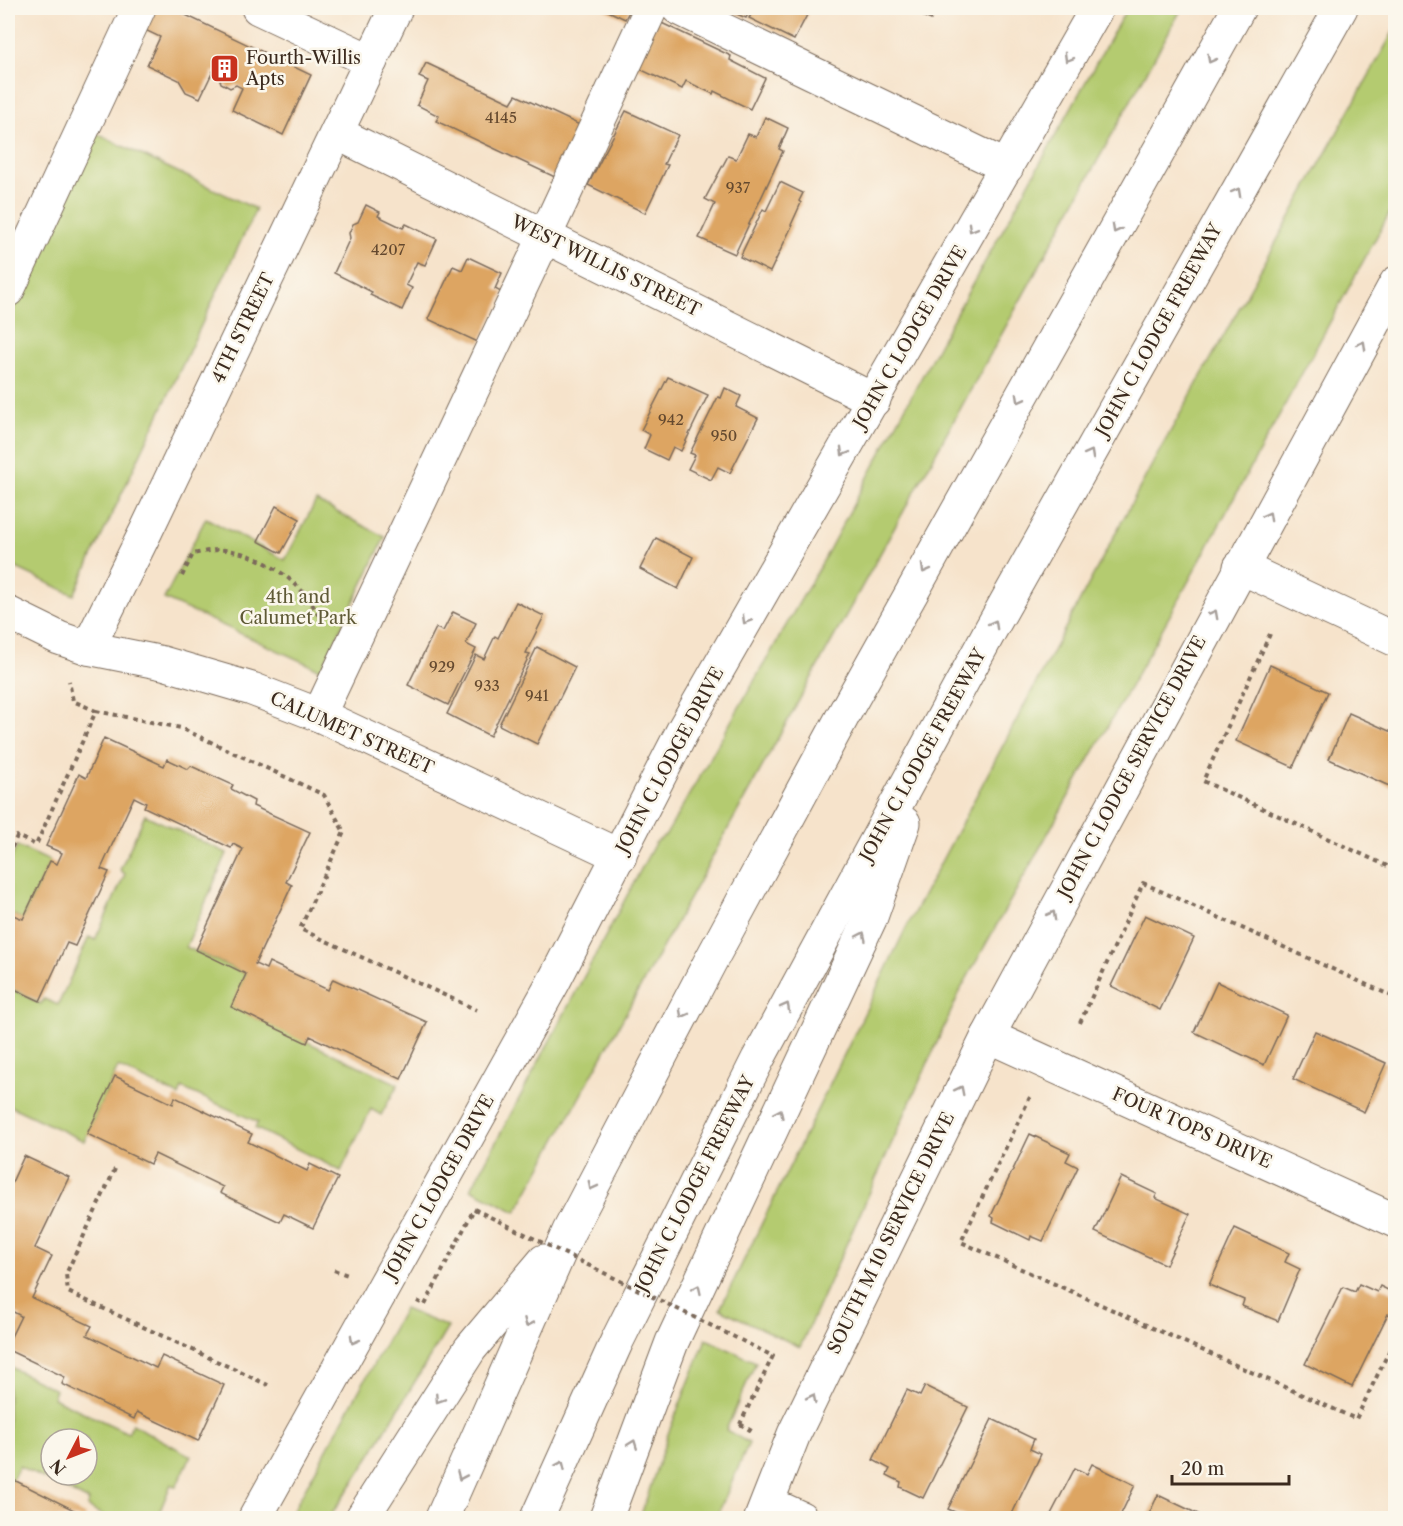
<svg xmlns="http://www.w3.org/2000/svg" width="1403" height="1526" viewBox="0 0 1403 1526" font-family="'Libre Caslon Text',serif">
<rect width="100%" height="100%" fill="#fbf7ec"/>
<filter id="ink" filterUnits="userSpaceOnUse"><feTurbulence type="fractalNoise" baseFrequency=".0167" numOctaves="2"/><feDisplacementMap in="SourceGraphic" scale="12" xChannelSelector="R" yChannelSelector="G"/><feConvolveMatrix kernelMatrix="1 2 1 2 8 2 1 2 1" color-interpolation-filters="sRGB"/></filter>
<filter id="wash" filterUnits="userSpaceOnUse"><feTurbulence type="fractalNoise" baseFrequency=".008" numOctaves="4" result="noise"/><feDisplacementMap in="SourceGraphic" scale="24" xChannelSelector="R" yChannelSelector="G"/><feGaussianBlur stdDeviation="1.35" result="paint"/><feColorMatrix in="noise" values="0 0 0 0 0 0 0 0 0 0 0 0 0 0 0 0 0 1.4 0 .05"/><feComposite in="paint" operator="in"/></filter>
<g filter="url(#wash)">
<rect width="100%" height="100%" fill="#f6e3cb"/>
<g fill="#b4cb6f" stroke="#787a46" stroke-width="1.5" fill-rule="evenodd">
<path d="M1127,8H1182L516,1212L471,1189L655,843L666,835L823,561L949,326Z"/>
<path d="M1395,29V203L1174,608L962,987L800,1347L720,1309L906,928L1155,459Z"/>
<path d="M95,133L256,209L74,595L8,564V321Z"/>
<path d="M316,501L385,537L321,670L164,599L206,518L285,560Z"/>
<path d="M145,815L227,853L186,947L246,974L232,1007L398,1084L381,1115L371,1109L341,1171L255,1128L258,1122L182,1088L179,1096L118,1067L84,1141L8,1105V987L41,1004L44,999L58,1005L89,937L95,940L125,874L120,870Z"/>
<path d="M17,846L50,861L23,919L14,915L8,928V865Z"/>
<path d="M404,1309L448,1327L362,1469L329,1518H289Z"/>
<path d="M706,1339L756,1362L726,1430L749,1443L716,1518H640L668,1434Z"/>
<path d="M8,1366L56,1390L53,1398L128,1433L132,1424L191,1456L176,1487L171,1484L157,1518H108L87,1507L89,1501L19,1466L8,1488ZM51,1439H87V1475H51Z"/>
</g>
<g id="blocks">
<g fill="#dda562">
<path d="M155,8H171L311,75L283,135L232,110L242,88L236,85L230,88L221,83L218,74L213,71L200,98L186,92L179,80L147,65L160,37L145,30Z"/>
<path d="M602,8H631L625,19Z"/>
<path d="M723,8H751L746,18Z"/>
<path d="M755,8H802L809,11L794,40L749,18Z"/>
<path d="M905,8H937L931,20Z"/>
<path d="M651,18L731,56L730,60L765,78L750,109L714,91L713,94L686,81L682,89L629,64Z"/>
<path d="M426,63L511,103L516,95L582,126L557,178L436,121L439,116L417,105L428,81L419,77Z"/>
<path d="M626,111L678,135L664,164L668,165L645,213L588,185Z"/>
<path d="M765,117L788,128L779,149L783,151L735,254L699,238L715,204L705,199L728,156L736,159L748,134L756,137Z"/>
<path d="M780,182L803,193L799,201L801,203L791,225L792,226L770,272L740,257L763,209L766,211Z"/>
<path d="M366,205L380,212L378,216L403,228L406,224L437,239L425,265L417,262L406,285L412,288L402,310L370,295L372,292L334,273L350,238L349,233L353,224L358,222Z"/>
<path d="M468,257L502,273L495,289L503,293L480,343L428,319L453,266L462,270Z"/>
<path d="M668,377L708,395L681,451L673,447L667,460L644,449L650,435L641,430Z"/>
<path d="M725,388L741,396L736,407L758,418L730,473L718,467L711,480L688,469L695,455L690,453L718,397L721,398Z"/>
<path d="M276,506L300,519L281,553L258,541Z"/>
<path d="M656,538L693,557L678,589L640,569Z"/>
<path d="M516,602L544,616L526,653L530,654L490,736L447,714L476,655L484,659L495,636L498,638Z"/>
<path d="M453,612L476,623L466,644L476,649L448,705L408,685L436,628L443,631Z"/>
<path d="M537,647L575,667L537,744L499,725Z"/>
<path d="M1270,665L1328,692L1293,767L1236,741Z"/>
<path d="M1349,713L1396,734V789L1329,759Z"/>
<path d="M104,738L164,766L167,759L188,769L191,766L233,785L231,789L254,801L253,806L310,832L286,882L292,885L255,964L266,969L269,962L328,990L333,979L427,1022L401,1079L310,1036L307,1043L231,1007L246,974L196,950L243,849L233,844L231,848L144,807L146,803L134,797L101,869L109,872L75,946L67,943L40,1001L8,986V928L13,915L23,919L50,861L57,864L62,853L46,846L79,774L86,778Z"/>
<path d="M1145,915L1194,938L1160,1010L1111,986Z"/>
<path d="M1217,982L1287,1015L1264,1065L1194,1032Z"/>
<path d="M1315,1031L1386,1063L1364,1112L1293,1079Z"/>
<path d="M115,1076L173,1104L175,1097L252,1134L248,1142L307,1171L310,1164L338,1178L313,1228L284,1214L280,1222L220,1193L223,1187L155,1154L150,1164L87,1134Z"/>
<path d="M1030,1134L1070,1153L1066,1161L1078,1167L1043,1241L1031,1236L1030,1240L993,1222L994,1218L991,1216Z"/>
<path d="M24,1156L69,1177L35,1248L52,1256L32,1298L92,1326L87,1335L156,1368L162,1356L224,1385L198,1441L137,1412L134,1419L62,1384L65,1377L8,1350V1343L21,1316L8,1309V1191Z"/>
<path d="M1121,1177L1157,1194L1155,1198L1190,1214L1166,1265L1095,1232Z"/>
<path d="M1235,1228L1289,1253L1285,1262L1300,1269L1278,1321L1242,1306L1244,1300L1209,1285Z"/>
<path d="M1359,1284L1377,1292L1380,1286L1396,1294V1317L1388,1314L1352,1387L1305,1364L1343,1287L1355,1292Z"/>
<path d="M925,1386L968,1407L923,1498L900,1487L901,1482L887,1475L890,1469L873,1460L907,1390L920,1396Z"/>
<path d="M992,1419L1034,1439L1030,1449L1041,1454L1010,1518H969L948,1509Z"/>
<path d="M1092,1464L1135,1485L1119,1518H1049L1075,1468L1087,1474Z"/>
<path d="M12,1479L86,1516L85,1518H8V1488Z"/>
<path d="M1158,1495L1200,1515L1199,1518H1147Z"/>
</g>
</g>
</g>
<g filter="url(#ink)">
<use href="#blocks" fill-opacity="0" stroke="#7c6b5b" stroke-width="1.5"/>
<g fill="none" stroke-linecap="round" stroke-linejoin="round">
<defs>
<g id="minor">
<path d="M258,8L371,61"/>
<path d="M678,8L1007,167"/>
<path d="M337,133L874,400"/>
<path d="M8,290L139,8"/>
<path d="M1240,567L1396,640"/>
<path d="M8,613L59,638L88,648L163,663L252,689L319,715L620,856"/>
<path d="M88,648L146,531L396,8"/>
<path d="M319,715L545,236L651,8"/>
<path d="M988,1036L1396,1221"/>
<path d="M768,1503L801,1518"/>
</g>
<g id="major">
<path d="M255,1518L553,983L682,732L1097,8"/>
<path d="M761,1518L794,1434L988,1036L1396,283"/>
</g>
<g id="highway">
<path d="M362,1518L470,1349L544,1261"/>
<path d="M442,1518L569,1231L710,962L845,712L1239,8"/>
<path d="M537,1518L617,1341L758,1059L991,629L1341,8"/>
<path d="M606,1518L672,1342L871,917L904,823"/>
</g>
</defs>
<use href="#minor" stroke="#7c6b5b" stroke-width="35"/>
<use href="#major" stroke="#7c6b5b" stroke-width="35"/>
<use href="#highway" stroke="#7c6b5b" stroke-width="35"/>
<g stroke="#7c6b5b" stroke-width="4" stroke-dasharray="4.5 4.5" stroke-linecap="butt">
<path d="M182,576L193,554C203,552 215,549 225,550C262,553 309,586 321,622"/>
<path d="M1270,634L1203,781L1396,870"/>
<path d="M96,711L181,728L324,795L344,832L300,929L477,1010"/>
<path d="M8,856L17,836L36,845L96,711L73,701L69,681"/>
<path d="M1080,1023L1143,883L1396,998"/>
<path d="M1030,1097L961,1242L1356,1419L1396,1337"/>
<path d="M115,1169L66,1274L68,1292L268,1385"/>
<path d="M334,1270L348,1275"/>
<path d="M417,1301L425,1305L474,1209"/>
<path d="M740,1424L755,1433"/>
</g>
<use href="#minor" stroke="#fff" stroke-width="33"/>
<use href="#major" stroke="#fff" stroke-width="33"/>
<use href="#highway" stroke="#fff" stroke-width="33"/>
<path stroke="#7c6b5b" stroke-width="4" stroke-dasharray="4.5 4.5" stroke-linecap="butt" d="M474,1209L773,1356L740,1424"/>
</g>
<defs><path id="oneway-chevron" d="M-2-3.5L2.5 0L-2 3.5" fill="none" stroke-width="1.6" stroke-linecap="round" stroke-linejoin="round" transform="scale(1.5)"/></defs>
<g stroke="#a79f9a">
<use href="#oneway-chevron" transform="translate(1068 58) rotate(120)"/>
<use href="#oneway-chevron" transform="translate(1211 59) rotate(119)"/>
<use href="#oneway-chevron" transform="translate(1237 192) rotate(-61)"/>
<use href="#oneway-chevron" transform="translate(972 228) rotate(120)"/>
<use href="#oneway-chevron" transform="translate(1116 229) rotate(119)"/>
<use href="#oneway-chevron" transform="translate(1362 345) rotate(-61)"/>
<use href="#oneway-chevron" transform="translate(1020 399) rotate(119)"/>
<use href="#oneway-chevron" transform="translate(844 452) rotate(120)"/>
<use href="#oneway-chevron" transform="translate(1090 454) rotate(-61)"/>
<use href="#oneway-chevron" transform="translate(1268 516) rotate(-61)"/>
<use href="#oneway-chevron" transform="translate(925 569) rotate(119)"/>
<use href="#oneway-chevron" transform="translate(1214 614) rotate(-62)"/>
<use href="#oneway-chevron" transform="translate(746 620) rotate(120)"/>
<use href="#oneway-chevron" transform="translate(994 624) rotate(-61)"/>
<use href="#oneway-chevron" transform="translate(1052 915) rotate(-61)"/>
<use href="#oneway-chevron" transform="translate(862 936) rotate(-65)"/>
<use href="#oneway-chevron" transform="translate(786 1007) rotate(-62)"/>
<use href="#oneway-chevron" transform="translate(683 1014) rotate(118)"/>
<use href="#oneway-chevron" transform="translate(960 1090) rotate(-63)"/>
<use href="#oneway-chevron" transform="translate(779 1113) rotate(-65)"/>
<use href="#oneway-chevron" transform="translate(592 1186) rotate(118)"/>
<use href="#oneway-chevron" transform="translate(697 1289) rotate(-65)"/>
<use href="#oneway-chevron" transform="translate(528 1323) rotate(114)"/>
<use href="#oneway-chevron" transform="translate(354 1340) rotate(119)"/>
<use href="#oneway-chevron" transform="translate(812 1398) rotate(-64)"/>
<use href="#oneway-chevron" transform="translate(439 1399) rotate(123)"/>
<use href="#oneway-chevron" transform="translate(633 1444) rotate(-69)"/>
<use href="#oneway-chevron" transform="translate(561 1465) rotate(-66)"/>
<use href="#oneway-chevron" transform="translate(461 1476) rotate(114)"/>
</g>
</g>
<defs>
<symbol id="building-square" viewBox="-11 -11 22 22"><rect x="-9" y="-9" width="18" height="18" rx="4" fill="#c8321e" stroke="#fbf7ec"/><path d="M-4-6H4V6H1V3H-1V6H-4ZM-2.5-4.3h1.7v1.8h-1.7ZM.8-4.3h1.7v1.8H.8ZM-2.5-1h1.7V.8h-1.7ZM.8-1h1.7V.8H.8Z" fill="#fff"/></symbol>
</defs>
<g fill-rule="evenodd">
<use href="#building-square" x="208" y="52" width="33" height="33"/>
</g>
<g text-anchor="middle" stroke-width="5" stroke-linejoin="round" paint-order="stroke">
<g font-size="15" fill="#64492f">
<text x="501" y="123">4145</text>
<text x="738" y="193">937</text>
<text x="388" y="255">4207</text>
<text x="671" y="425">942</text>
<text x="724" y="441">950</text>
<text x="442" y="672">929</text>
<text x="487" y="691">933</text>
<text x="537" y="701">941</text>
</g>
<g font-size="18" fill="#3b2a1e" stroke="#fbf7ec" text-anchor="start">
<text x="246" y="64">Fourth-Willis<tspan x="246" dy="21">Apts</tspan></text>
</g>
<g font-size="18" fill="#3b2a1e" stroke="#fbf7ec">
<text transform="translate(606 266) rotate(26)" y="6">WEST WILLIS STREET</text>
<text transform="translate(243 328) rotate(-64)" y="6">4TH STREET</text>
<text transform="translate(1159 330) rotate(-61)" y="6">JOHN C LODGE FREEWAY</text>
<text transform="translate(910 337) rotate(-60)" y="6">JOHN C LODGE DRIVE</text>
<text transform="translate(352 733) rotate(24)" y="6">CALUMET STREET</text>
<text transform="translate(923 755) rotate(-61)" y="6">JOHN C LODGE FREEWAY</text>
<text transform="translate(670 760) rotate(-62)" y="6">JOHN C LODGE DRIVE</text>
<text transform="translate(1132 767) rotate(-62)" y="6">JOHN C LODGE SERVICE DRIVE</text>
<text transform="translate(1192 1128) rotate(24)" y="6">FOUR TOPS DRIVE</text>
<text transform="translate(695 1184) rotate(-63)" y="6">JOHN C LODGE FREEWAY</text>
<text transform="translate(439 1187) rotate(-61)" y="6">JOHN C LODGE DRIVE</text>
<text transform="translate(891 1233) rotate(-64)" y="6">SOUTH M 10 SERVICE DRIVE</text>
</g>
<g font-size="18" fill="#5f5a36" stroke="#fbf7ec">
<text x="298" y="603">4th and<tspan x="298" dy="21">Calumet Park</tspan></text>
</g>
</g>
<rect width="1403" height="1526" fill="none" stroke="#fbf7ec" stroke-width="30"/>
<g transform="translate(69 1457) rotate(228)"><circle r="28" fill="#fbf7ec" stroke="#aea59a" stroke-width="1.5"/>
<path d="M0-4.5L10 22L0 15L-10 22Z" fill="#c8321e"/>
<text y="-9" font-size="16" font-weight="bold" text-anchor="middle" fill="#3b2a1e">N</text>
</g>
<path d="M1172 1475v9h117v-9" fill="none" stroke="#3b2a1e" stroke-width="3"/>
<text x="1181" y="1475" font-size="18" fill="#3b2a1e" stroke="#fbf7ec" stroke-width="4.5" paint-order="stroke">20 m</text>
</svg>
